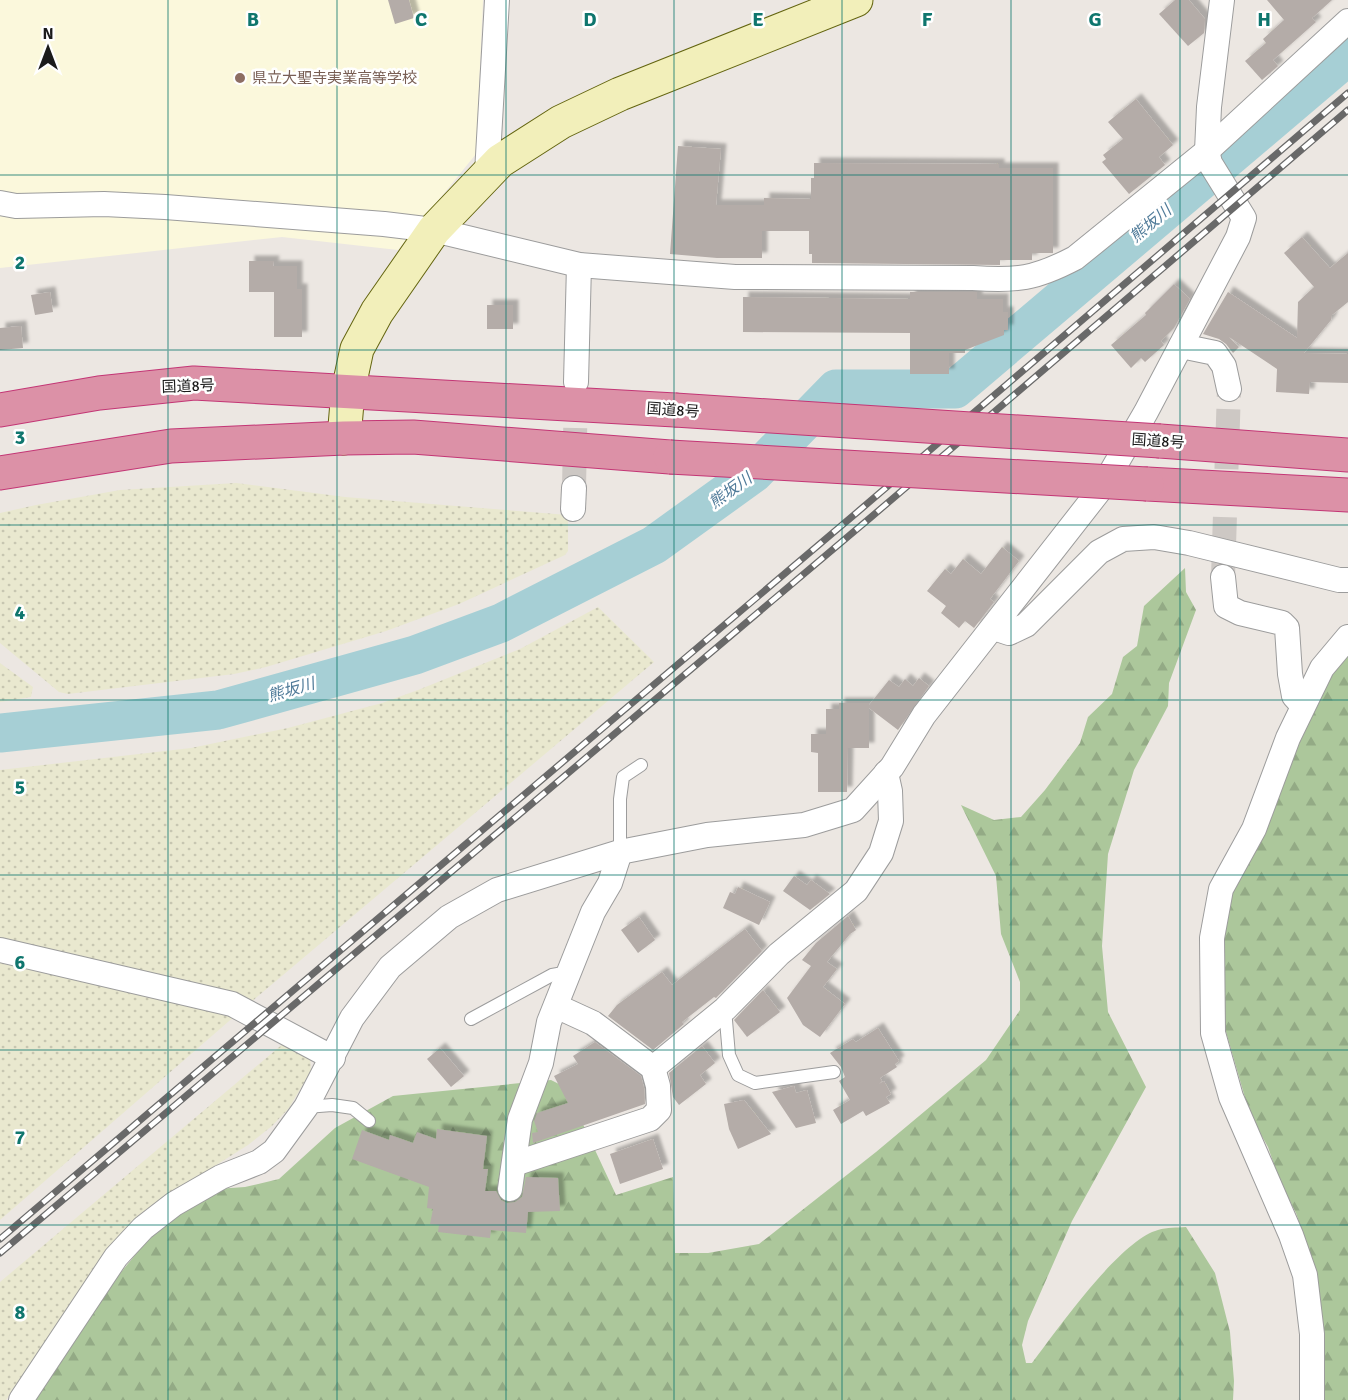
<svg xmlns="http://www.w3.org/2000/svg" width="1348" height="1400" viewBox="0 0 1348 1400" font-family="Signika,'Noto Sans JP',sans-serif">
<defs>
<pattern id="farmland-dots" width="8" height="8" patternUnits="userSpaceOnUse" patternTransform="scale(1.5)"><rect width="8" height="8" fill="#e9e8cf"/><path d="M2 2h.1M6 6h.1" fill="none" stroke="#c7c6b1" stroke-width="1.8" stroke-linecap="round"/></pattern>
<pattern id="forest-firs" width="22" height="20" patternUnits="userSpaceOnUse" patternTransform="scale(1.5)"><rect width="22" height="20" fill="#acc79b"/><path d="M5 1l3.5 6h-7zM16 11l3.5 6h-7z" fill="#93aa85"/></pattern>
<filter id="shadow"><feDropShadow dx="5.5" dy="-5.5" stdDeviation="1.5" flood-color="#0004"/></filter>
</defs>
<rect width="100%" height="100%" fill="#ece7e2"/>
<path fill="#fbf8dc" d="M0,0H483L476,154L398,250L282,237L0,268Z"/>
<g fill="url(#farmland-dots)">
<path d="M236,483L345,497L568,515V551L565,555L459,604L386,631L266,667L234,674L68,694L59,692L0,643V513L36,505L120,490Z"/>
<path d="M598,607L654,662L250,1003L0,943V770L191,748L288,728L382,703L418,690L520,649Z"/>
<path d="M0,663L33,687L31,697L0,702Z"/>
<path d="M0,959L236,1015L0,1220Z"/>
<path d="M284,1043L310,1055L311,1071L289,1108L272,1126L248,1145L175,1191L110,1247L6,1400H0V1282Z"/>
</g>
<g fill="url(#forest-firs)">
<path d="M1185,568L1186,592L1196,610L1169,683L1168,706L1134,770L1108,854L1102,946L1108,1012L1146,1087L1072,1221L1028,1321L1022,1345L1026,1363H1032C1057,1330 1120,1240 1158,1230C1167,1227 1177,1228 1186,1227L1215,1273L1230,1332L1234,1381L1233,1400H31L104,1293L145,1243L182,1211L216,1189L245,1187L279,1179L335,1128L393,1096L551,1080L561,1085L574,1105L616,1195L673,1177L675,1253H708L759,1244L876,1152L986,1060L1020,1010V982L1001,934L996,876L961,805L994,820L1021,817L1045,790L1080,743L1088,717L1112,694L1123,657L1137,646L1144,606Z"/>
<path d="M1348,653V1400H1321L1311,1257L1296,1213L1280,1182L1268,1147L1250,1115L1226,1032L1220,981L1226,898L1324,682Z"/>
</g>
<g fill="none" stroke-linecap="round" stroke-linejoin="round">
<path stroke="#a6cfd5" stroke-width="39" d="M0,733L218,710L415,655L501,623L654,545L754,473L836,389H955L1348,56"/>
</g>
<g fill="#b4aca8" filter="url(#shadow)">
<path d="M388,0H409L414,18L395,24Z"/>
<path d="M1175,0H1189L1205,19L1204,33L1188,46L1159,14Z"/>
<path d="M1267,0H1332L1312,18L1316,22L1273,60L1278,66L1262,80L1245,61L1266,43L1263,39L1284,20Z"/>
<path d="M1136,99L1173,145L1159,157L1165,165L1129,194L1102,162L1106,159L1103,155L1123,139L1108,122Z"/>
<path d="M678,146L721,149L716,205H764V198L811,199V178H814V163L999,164V168H1053V253H1032V260H1000V265L812,263V254H809V231H762V258H717L670,254Z"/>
<path d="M1302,237L1330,268L1348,253V302L1332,315L1331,320L1304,353L1348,354V383L1310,382L1309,394L1276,392L1277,369L1229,337L1239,347L1233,353L1226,344L1219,339L1203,334L1228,292L1297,338L1298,302L1314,287L1284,253Z"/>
<path d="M249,261H274L273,266H297V289H302V337H274V292H249Z"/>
<path d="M1174,284L1190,299L1174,328L1161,341L1164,345L1145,362L1141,358L1131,368L1111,345L1146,315L1145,313Z"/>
<path d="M50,292L53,312L35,315L31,295Z"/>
<path d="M910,292H977V299H1003V312H1008V330H1004V335L965,350V353H949V374H910V333L743,332V297L910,299Z"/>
<rect x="487" y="305" width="26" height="24"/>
<path d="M21,326L23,348L0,350V328Z"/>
<path d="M1002,547L1019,561L990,599L994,602L974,628L965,621L959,628L941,613L946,606L927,591L945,569L951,574L963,559L981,574Z"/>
<path d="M919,678L929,686L898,730L869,708V748H848L847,792H818V753L811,752V734H826V709H839V703H869V705L889,680L899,687L905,679L913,686Z"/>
<path d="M794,876L807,885L811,880L830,894L810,910L783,891Z"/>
<path d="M738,887L770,902L759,925L723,908L730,892L735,894Z"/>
<path d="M848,916L856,930L850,934L827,962L837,969L823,987L845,1004L820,1037L803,1025L787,998L811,966L802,960L816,943Z"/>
<path d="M639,917L655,940L638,953L621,930Z"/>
<path d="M745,929L762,951L716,998L714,997L682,1022L684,1024L653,1050L608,1016L617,1005L662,972L672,985Z"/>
<path d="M763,990L780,1012L747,1037L734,1020Z"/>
<path d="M878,1028L899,1061L895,1064L897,1067L880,1078L882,1081L879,1084L884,1081L891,1094L886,1097L890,1103L866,1116L863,1111L841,1124L833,1110L850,1100L839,1081L845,1077L841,1067L830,1053L853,1039L856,1042Z"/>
<path d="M595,1042L641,1076L644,1088L645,1104L533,1143L532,1133L538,1132L534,1121L537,1113L568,1103L554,1076L578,1064L573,1056Z"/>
<path d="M702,1046L715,1063L700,1075L706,1084L679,1105L673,1097L669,1073Z"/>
<path d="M440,1048L464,1076L451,1087L427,1059Z"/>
<path d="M794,1086L796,1093L807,1090L816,1123L796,1128L772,1092Z"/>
<path d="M744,1100L771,1134L738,1149L729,1129L724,1104Z"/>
<path d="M437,1129L487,1136L483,1169H488L485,1191H496L501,1200L507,1203L515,1202L522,1197L526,1177L558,1178L560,1211L528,1212L526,1233L491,1230L490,1238L438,1232L439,1225L430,1224L433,1209L427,1208L429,1187L352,1159L362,1130L389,1140L390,1135L413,1143L417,1132L436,1139Z"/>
<path d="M653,1139L663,1169L620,1184L610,1154Z"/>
</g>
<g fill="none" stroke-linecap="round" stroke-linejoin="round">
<g stroke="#cdc8c4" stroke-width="24" stroke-dasharray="24 12" stroke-linecap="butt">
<path d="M574,488L576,390"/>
<path d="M1223,577L1229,389"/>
</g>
<defs>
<g id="lane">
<path d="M620,852V799L623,777L641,765"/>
<path d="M725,1009L729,1055L738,1075L755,1083L834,1072"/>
<path d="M471,1019L552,975L569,972"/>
<path d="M306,1107L332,1105L353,1108L369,1121"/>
</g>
<g id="street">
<path d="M487,173L497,0"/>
<path d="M0,203L16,206L104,204L165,207L384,224L434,230L579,265L735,277L973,278C1017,281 1035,279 1075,258L1207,151L1348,21"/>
<path d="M1181,346L1215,353L1224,366L1229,389"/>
<path d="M576,382L579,265"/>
<path d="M573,509L574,488"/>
<path d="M1223,577L1226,606L1240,613L1282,623L1287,628L1290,674L1294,696L1303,706"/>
<path d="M994,628L1009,633L1026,625L1099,552L1123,539L1154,537L1189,543L1339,580H1348"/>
<path d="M0,950L232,1004L333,1058"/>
<path d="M653,1068L725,1009L779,954L856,891L881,853L891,821L890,791L886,773"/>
<path d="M514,1164L650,1119L659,1110L658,1086L653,1068L593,1023L556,1006"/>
<path d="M510,1189L520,1119L541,1063L549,1022L593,912L610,883L620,852"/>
<path d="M21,1400L116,1257L143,1228L174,1204L221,1177L259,1162L274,1151L306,1107L352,1018L390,967L449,917L497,890L620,852L707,835L804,825L853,810L892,767L924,715L1103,486L1146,412L1238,237L1244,218L1210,163L1207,151L1209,107L1222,0"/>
<path d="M1312,1400V1334L1305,1275L1291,1235L1231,1097L1213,1033L1212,938L1221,889L1254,829L1288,738L1322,668L1348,637"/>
</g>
<path id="secondary" d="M344,438L348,391L357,349L377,312L434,230L500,161L561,122L620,94L856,0"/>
<g id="highway">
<path d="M0,410L99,393L194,383L675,410"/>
<path d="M1160,441L1348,455"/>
<path d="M0,473L171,446L344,438L413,437L670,457"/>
<path d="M1147,484L1348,495"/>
</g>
</defs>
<use href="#lane" stroke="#9c9c9c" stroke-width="14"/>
<use href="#street" stroke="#9c9c9c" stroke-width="26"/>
<use href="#secondary" stroke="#646510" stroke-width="35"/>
<use href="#highway" stroke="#c33675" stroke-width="35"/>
<use href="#lane" stroke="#fff" stroke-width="12"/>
<use href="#street" stroke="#fff" stroke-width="24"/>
<use href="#secondary" stroke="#f2efba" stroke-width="33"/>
<use href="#highway" stroke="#dc91a7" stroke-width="33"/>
<defs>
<g id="rail">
<path d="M0,1239L861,509L1348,93"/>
<path d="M0,1253L870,518L1348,110"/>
</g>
</defs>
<use href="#rail" stroke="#696969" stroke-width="7"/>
<use href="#rail" stroke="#fff" stroke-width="4.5" stroke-dasharray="14" stroke-linecap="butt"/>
<defs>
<g id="highway-bridge">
<path d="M675,410L1160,441"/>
<path d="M670,457L1147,484"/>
</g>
</defs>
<use href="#highway-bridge" stroke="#c33675" stroke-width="35" stroke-linecap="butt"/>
<use href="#highway-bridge" stroke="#dc91a7" stroke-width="33"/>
</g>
<path fill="none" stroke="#0f766e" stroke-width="1.5" stroke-opacity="0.55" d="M168,0V1400M337,0V1400M506,0V1400M674,0V1400M842,0V1400M1011,0V1400M1180,0V1400M0,175H1348M0,350H1348M0,525H1348M0,700H1348M0,875H1348M0,1050H1348M0,1225H1348"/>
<circle fill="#8d6e63" stroke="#fff" stroke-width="2" cx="240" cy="78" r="6"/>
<g text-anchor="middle" stroke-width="5" stroke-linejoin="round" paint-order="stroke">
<g font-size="15" fill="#785e54" stroke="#fff" text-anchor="start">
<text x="252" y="83">県立大聖寺実業高等学校</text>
</g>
<g font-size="15" fill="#1b1b1b" stroke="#fff">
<text transform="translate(188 386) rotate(-2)" y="5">国道8号</text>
<text transform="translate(673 410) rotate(4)" y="5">国道8号</text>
<text transform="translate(1158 441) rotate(4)" y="5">国道8号</text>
</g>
<g font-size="16" font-style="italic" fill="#507b99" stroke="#fff">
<text transform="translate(1150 223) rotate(-40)" y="6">熊坂川</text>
<text transform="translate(730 490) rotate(-36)" y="6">熊坂川</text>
<text transform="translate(291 689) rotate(-16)" y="6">熊坂川</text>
</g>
</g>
<g font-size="20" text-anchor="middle" font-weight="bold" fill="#0f766e" stroke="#fff" stroke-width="5" stroke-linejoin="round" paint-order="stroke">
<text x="253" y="26">B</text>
<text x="421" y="26">C</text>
<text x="590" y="26">D</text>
<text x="758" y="26">E</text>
<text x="927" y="26">F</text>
<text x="1095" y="26">G</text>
<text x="1264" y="26">H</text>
<text x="20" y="269">2</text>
<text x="20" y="444">3</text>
<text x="20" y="619">4</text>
<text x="20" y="794">5</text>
<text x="20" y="969">6</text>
<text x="20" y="1144">7</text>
<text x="20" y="1319">8</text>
</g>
<g transform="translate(48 48)" stroke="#ffffff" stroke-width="4.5" paint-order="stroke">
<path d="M0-4.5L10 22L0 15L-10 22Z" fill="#1b1b1b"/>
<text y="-9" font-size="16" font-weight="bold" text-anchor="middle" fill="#1b1b1b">N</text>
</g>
</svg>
